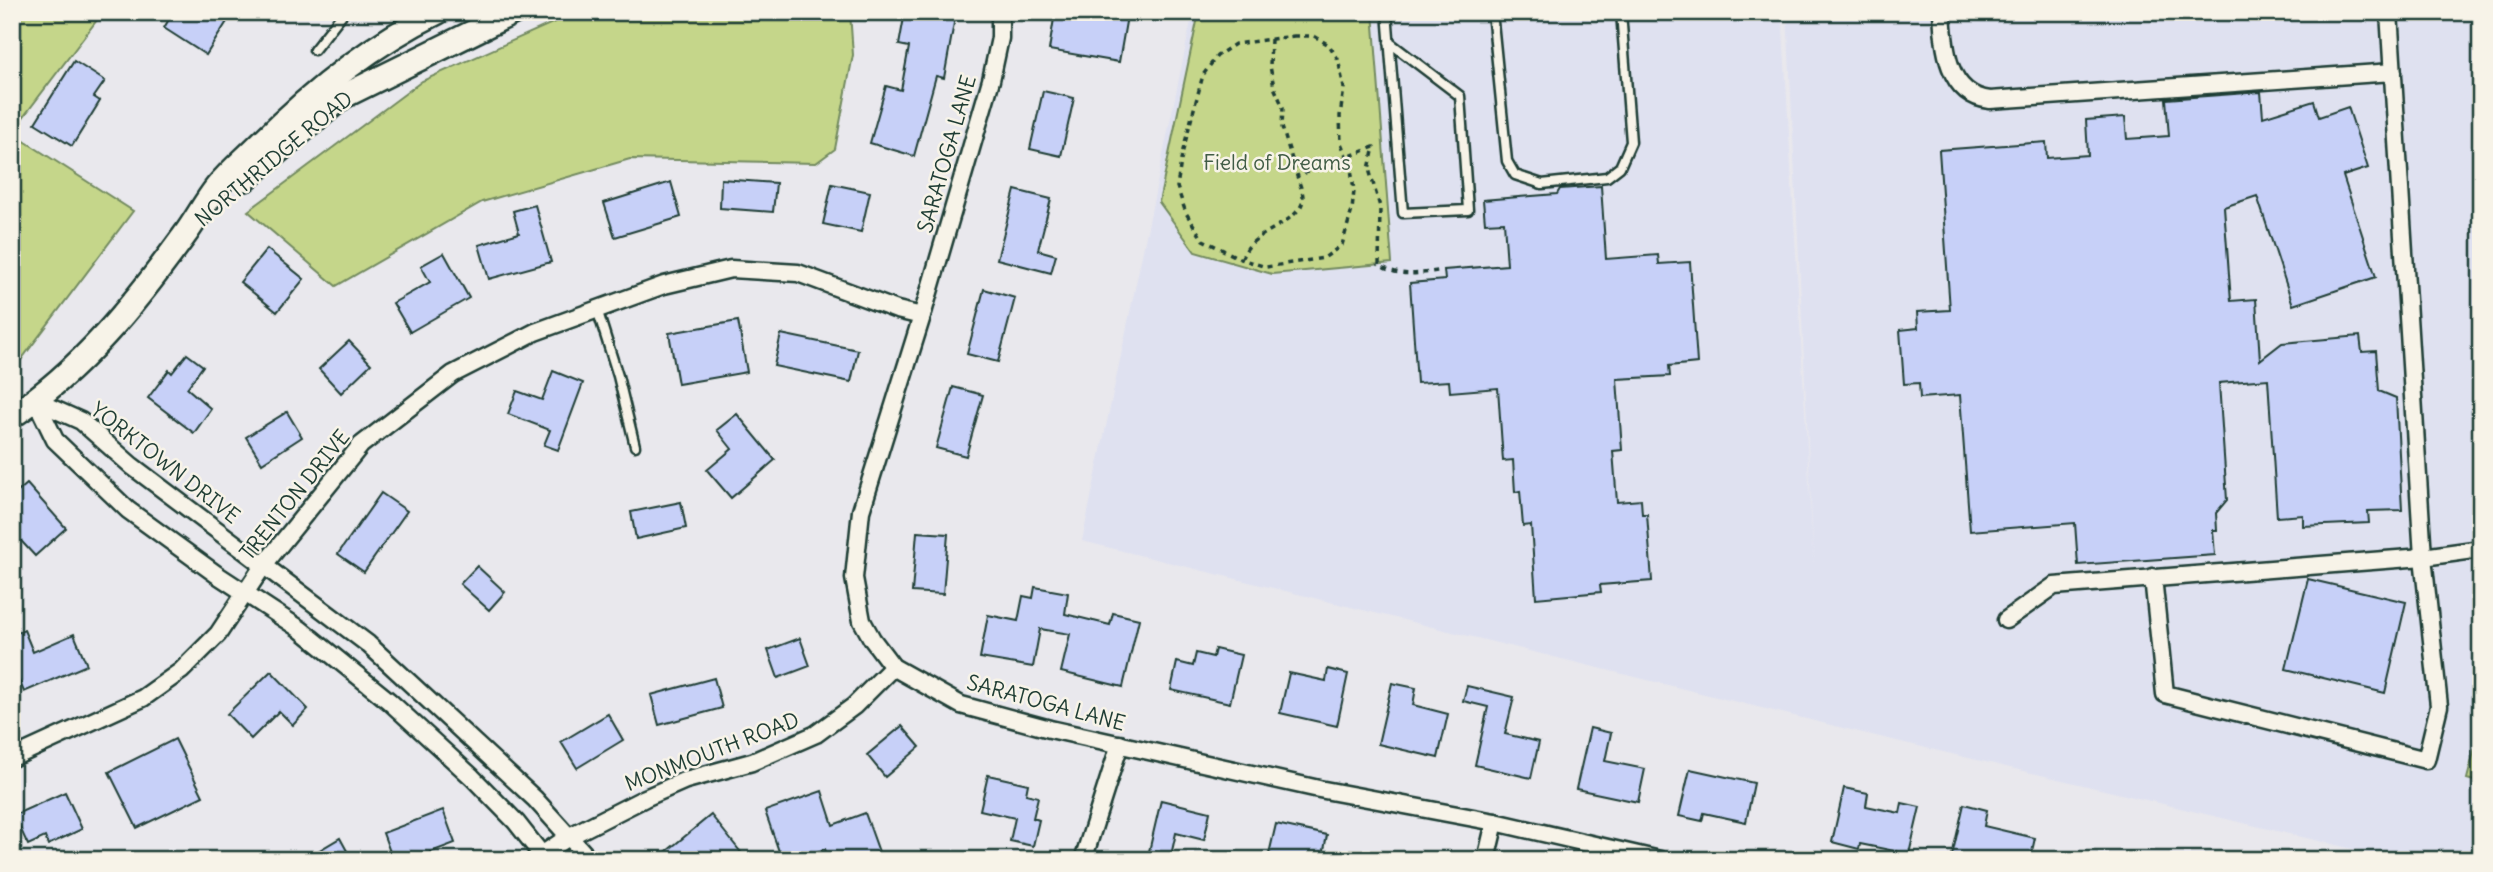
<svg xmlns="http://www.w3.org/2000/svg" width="2493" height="872" viewBox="0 0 2493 872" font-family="Delius,sans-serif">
<rect width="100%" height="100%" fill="#e9e8ed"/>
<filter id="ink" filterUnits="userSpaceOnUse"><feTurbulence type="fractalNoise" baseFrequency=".0143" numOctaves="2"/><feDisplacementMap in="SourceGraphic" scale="14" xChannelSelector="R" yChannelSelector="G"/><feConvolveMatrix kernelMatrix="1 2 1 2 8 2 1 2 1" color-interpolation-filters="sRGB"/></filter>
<g filter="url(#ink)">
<path fill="#dfe1f0" d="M1193,12H1782L1814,567L1787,12H2481V860H2399L1859,732L1082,541Z"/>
<g fill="#c5d68a" stroke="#728a5f" stroke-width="2">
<path d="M12,12H103L12,132Z"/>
<path d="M577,12H850L853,55L835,149L816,163L630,159L482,202L336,286L248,211L422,81Z"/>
<path d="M1199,12H1373L1392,263L1272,274L1195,252L1159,202Z"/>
<path d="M12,133L133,211L12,372Z"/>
<path d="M2481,724V783L2467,779Z"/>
</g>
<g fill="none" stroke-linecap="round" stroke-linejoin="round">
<path stroke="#5b959c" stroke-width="5" d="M12,321L13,326"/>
</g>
<g fill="#c7d0f8" stroke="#1f3d34" stroke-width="2">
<path d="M173,12H233L206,55L164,28Z"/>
<path d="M905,12H956L944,78L936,76L914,156L870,143L886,86L901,90L909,47L899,45Z"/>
<path d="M1055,12H1103L1127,16L1119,62L1049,50Z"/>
<path d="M74,61L105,81L94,97L100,101L72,146L35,123Z"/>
<path d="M1043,91L1074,98L1061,156L1030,149Z"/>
<path d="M2261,92L2263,117L2314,101L2319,117L2348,107L2368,168L2343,176L2376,277L2293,305L2257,196L2224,207L2231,301L2256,299L2260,360L2282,343L2360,336L2362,352L2376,351L2379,391L2396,398L2402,510L2368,511L2369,523L2303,526V515L2277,517L2268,379L2219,383L2227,500L2216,513L2217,530H2213L2215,555L2078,565L2075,523L1970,531L1960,395L1920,398L1919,383L1904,384L1900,330L1918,328L1917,312L1950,310L1939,150L2046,142L2047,158L2088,155L2086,120L2125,117L2127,139L2169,136L2166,99Z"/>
<path d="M721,179L776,183L773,212L720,208Z"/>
<path d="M671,182L681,217L615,237L604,203Z"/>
<path d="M832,184L870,192L861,232L823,224Z"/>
<path d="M1601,186L1606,259L1658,255L1659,264L1690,262L1697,363L1669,366L1670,376L1617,379L1622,450L1613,451L1617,502L1641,500L1642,514H1647L1652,581L1600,585L1601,592L1536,598L1531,525L1523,526L1520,491L1515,492L1513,460L1503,461L1498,388L1450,392L1449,381L1417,383L1410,283L1445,280L1444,270L1507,265L1504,222L1485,223L1483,200L1557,194L1560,189Z"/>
<path d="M1015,190L1051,199L1038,250L1056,255L1051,273L997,259Z"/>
<path d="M535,205L551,262L489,279L479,245L519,233L513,211Z"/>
<path d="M267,249L304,279L277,312L240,282Z"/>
<path d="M444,253L469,298L410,332L393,303L430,282L421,266Z"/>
<path d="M984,289L1015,298L998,362L967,354Z"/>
<path d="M738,321L747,372L678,384L669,333Z"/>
<path d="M781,334L858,350L851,382L774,366Z"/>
<path d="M349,341L371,364L341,393L319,369Z"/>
<path d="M187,354L203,366L187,388L211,409L194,433L148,398L169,370L172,373Z"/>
<path d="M553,371L583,383L558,450L544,445L550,430L508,414L517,391L542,400Z"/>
<path d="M953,387L983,395L966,456L936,448Z"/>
<path d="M287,412L302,437L262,463L246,437Z"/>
<path d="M737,414L775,460L731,498L707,470L732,449L717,430Z"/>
<path d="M27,484L66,528L35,556L12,531V497Z"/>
<path d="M381,493L407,511L364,572L338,554Z"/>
<path d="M681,502L686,528L636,539L631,512Z"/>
<path d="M917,532L948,534L943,594L912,592Z"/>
<path d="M477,566L505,592L489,610L460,584Z"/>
<path d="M2308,579L2406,602L2385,693L2286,669Z"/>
<path d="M1035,587L1068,593L1065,614L1110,625L1113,613L1139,619L1123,687L1061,672L1070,634L1040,629L1033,667L980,658L988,615L1018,621L1023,596L1033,598Z"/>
<path d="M24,630L33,652L74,634L87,665L24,692L12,664V635Z"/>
<path d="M800,638L810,666L778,678L768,650Z"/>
<path d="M1215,649L1241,655L1230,703L1171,690L1177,662L1193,666L1196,653L1213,657Z"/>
<path d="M1328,669L1348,674L1337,726L1280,713L1289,673L1326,681Z"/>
<path d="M271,671L308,709L293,725L279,711L251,739L227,714Z"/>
<path d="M714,678L722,708L659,725L651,695Z"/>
<path d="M1392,683L1416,688L1413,705L1448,714L1438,758L1378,744Z"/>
<path d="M1467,686L1514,697L1505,734L1539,742L1531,778L1475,765L1488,707L1463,701Z"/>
<path d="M608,714L623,740L577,768L561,742Z"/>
<path d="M902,726L920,747L885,777L867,755Z"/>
<path d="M1590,728L1611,733L1605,761L1645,769L1638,802L1576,789Z"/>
<path d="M175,739L203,796L137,828L109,772Z"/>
<path d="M1690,769L1754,783L1746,822L1704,813L1702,821L1679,816Z"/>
<path d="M988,775L1028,784L1026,794L1038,797L1033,818L1039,820L1033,846L1010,841L1015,818L980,810Z"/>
<path d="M1844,788L1868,793L1866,806L1900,813L1902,803L1920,807L1909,854L1860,844L1859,849L1832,842Z"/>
<path d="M822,791L833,825L865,813L879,852L857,860H829L825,849L794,860H782L765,811Z"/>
<path d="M65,792L82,829L48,845L45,837L28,845L14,815Z"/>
<path d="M1161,800L1210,812L1204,840L1176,833L1170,860H1147Z"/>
<path d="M1964,804L1987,810L1984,826L2035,838L2030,860H1951Z"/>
<path d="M443,810L455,843L410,860H393L383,833Z"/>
<path d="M711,815L747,860H656Z"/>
<path d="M1276,824L1327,835L1322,860H1295L1269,854Z"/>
<path d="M340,838L352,860H303Z"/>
</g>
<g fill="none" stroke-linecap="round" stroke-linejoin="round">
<defs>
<g id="service">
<path d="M1387,12L1403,213L1468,210L1460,96L1389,42"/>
<path d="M1492,12L1507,161L1515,175L1542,184L1607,177L1620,167L1631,142L1621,12"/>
<path d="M314,50L344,12"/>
<path d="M597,309L618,376L635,446"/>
</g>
<g id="minor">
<path d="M1000,12V38L991,80L922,316L861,511L854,578L862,621L872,639L893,667L961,705L1050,729L1319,789L1495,822L1660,860"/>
<path d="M1942,12C1944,47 1947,95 1990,100L2393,72"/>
<path d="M36,401L81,421L132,466L368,644L535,799L590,860"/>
<path d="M36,401L55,440L128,510L216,574L300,629L389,701L472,777L516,822L546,860"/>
<path d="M2153,577L2165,694L2426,760L2439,706L2423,557L2389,12"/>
<path d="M2006,620L2054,586L2423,557L2481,549"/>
<path d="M12,758L143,698L181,671L218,634L263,566L361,445L453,374L535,332L664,285L731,269L798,273L897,310L922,316"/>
<path d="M534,860L570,836L645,798L686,780L752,762L816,734L854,706L893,667"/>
<path d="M1083,860L1120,744"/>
<path d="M1486,860L1495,822"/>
</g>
<g id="secondary">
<path d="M245,179L342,97L514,12"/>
<path d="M12,416C81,371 136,302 184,236C196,220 205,202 217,187C229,172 245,159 259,145C312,92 370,45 438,12"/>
</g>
</defs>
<use href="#service" stroke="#1f3d34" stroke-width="13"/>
<use href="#minor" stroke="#1f3d34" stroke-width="21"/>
<use href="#secondary" stroke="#1f3d34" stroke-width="28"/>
<g stroke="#1f3d34" stroke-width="3.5" stroke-dasharray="5 5" stroke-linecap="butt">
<path d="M1294,36H1314L1329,45L1338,59L1344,88L1340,116L1341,143L1351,168L1354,191L1352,210L1342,245L1324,258L1266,267L1241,259L1203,240L1186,213L1177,187L1182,154L1203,75L1217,56L1235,44Z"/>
<path d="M1271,39L1270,66L1274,87L1283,107L1282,127L1297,176"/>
<path d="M1241,259C1244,254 1246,249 1250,245C1263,230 1303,219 1303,198C1303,191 1299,183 1297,176L1374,147L1369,169L1380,207L1379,265C1398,277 1416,274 1438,271"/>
</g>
<use href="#service" stroke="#f7f3e8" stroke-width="8"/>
<use href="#minor" stroke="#f7f3e8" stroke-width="16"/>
<use href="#secondary" stroke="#f7f3e8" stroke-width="23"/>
</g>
</g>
<g text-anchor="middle" stroke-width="5" stroke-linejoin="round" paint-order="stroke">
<g font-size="21" fill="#1f3d34" stroke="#f7f3e8">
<text transform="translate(947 154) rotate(-74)" y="7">SARATOGA LANE</text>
<text transform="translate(274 159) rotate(-40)" y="7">NORTHRIDGE ROAD</text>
<text transform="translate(165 463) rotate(38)" y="7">YORKTOWN DRIVE</text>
<text transform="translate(295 495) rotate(-51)" y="7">TRENTON DRIVE</text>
<text transform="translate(1046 703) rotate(15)" y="7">SARATOGA LANE</text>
<text transform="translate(712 752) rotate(-21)" y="7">MONMOUTH ROAD</text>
</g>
<g font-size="21" fill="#405c45" stroke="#f7f3e8">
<text x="1277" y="170">Field of Dreams</text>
</g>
</g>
<rect width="2493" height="872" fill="none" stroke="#f7f3e8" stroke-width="42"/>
<rect x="21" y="21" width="2451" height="830" fill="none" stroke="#1f3d34" stroke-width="2.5" filter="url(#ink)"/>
</svg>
